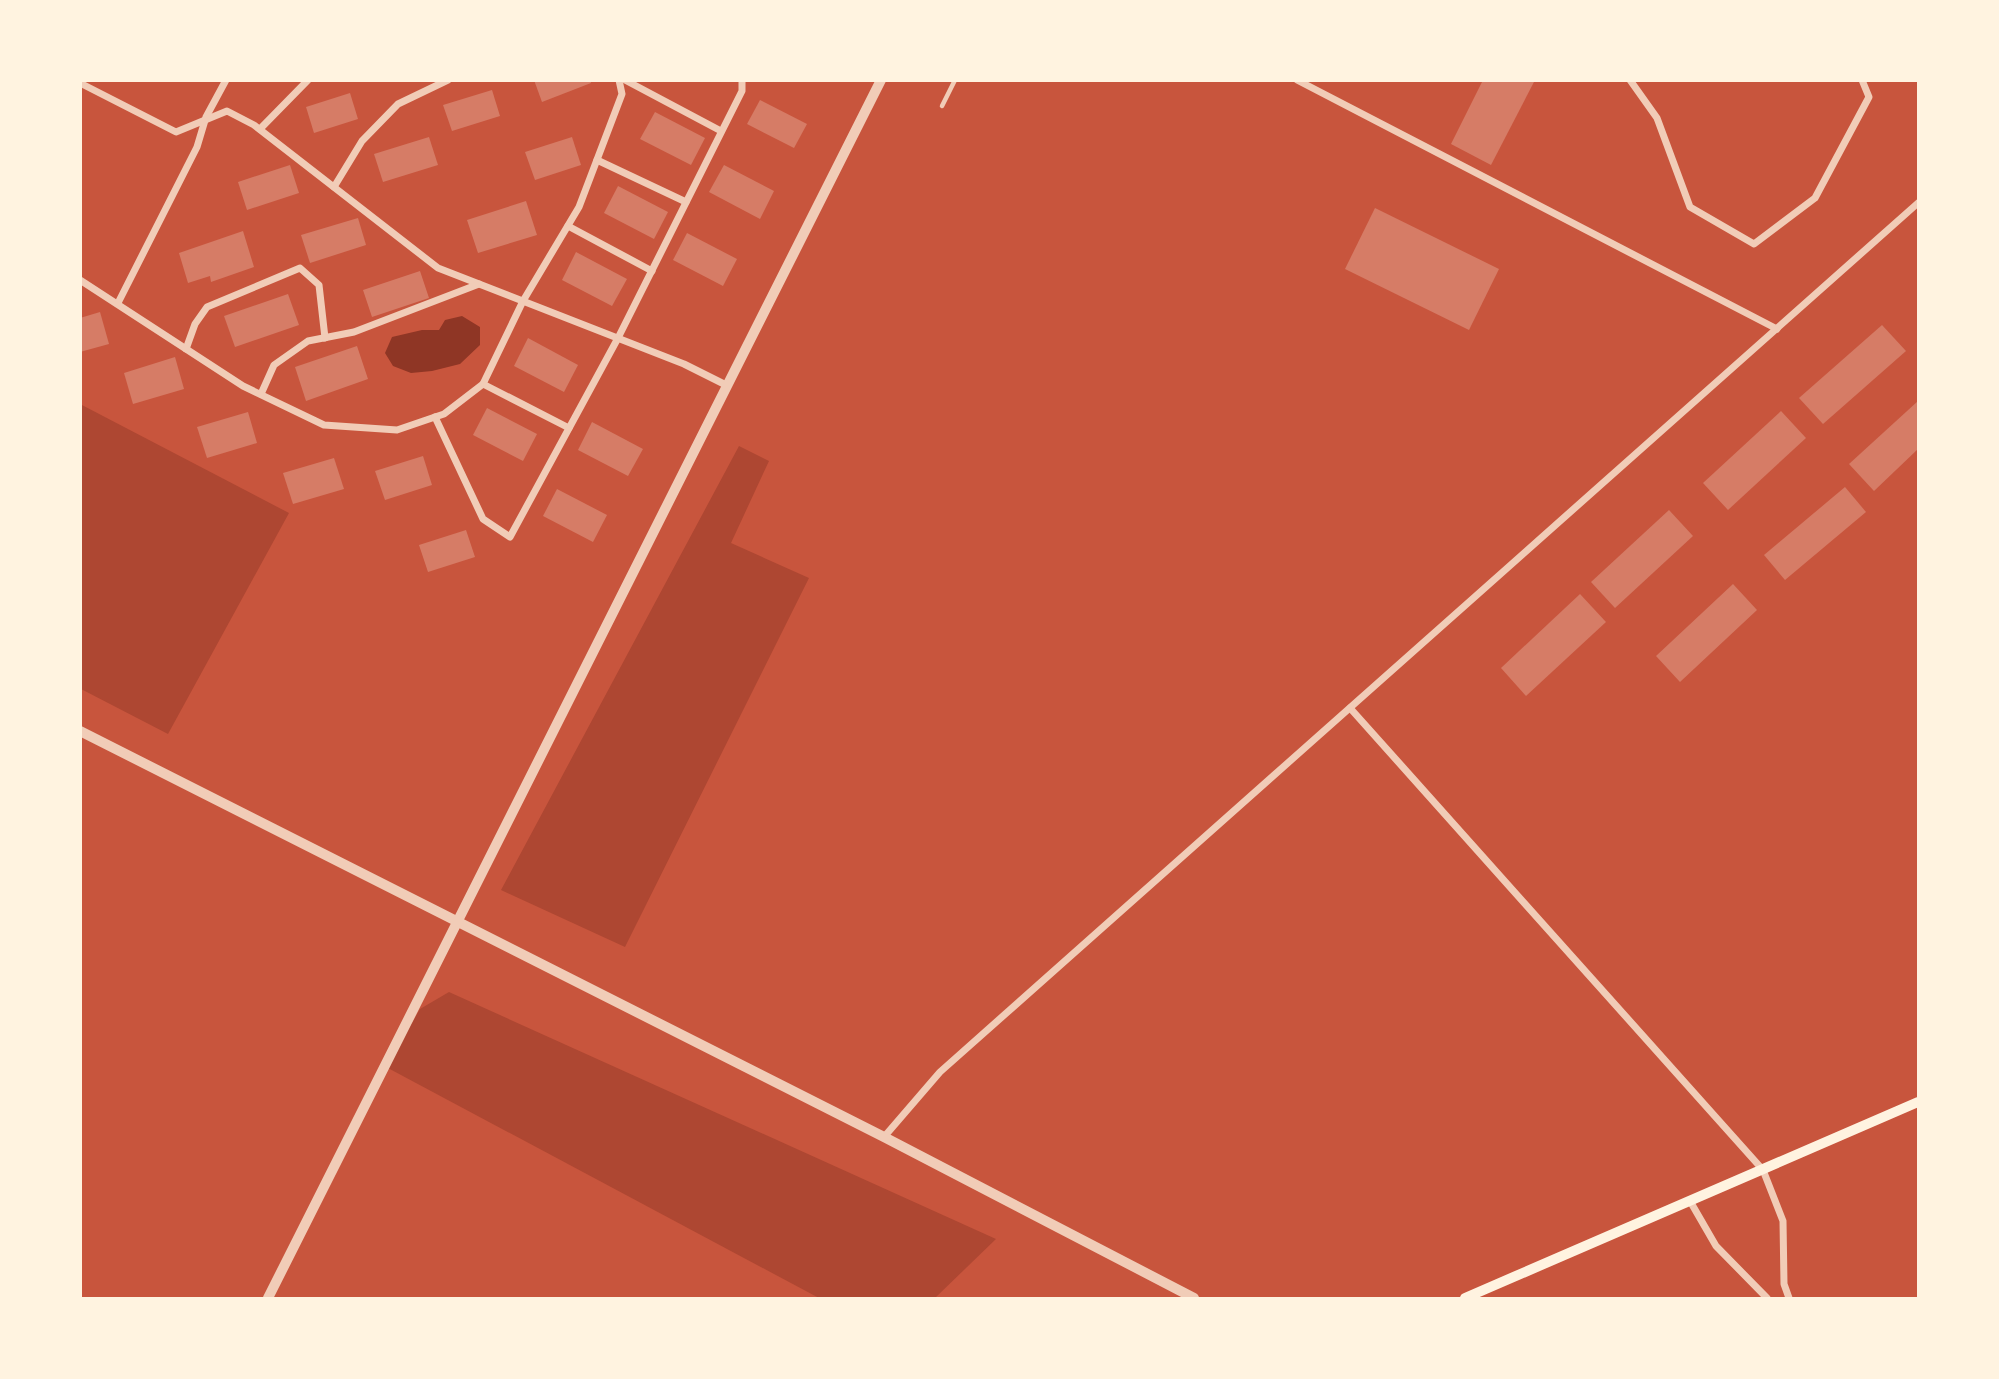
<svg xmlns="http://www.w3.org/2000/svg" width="1999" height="1379" viewBox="0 0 1999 1379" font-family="'DM Sans',sans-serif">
<rect width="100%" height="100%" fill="#c8553d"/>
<g fill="#ae4732">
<path d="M80,404L289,513L168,734L81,689Z"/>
<path d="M739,446L769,461L731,543L809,578L625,947L501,890Z"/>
<path d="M449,992L996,1239L935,1298H819L386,1067L420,1009Z"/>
</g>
<path fill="#8f3625" d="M462,316L480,327V345L460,364L432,371L411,373L393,366L385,353L392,337L422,330H439L445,320Z"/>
<g fill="#d67c66">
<path d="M534,80H590L591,83L542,102Z"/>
<path d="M1483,80H1535L1491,165L1451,144Z"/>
<path d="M492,90L500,116L452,131L443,105Z"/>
<path d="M350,93L358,119L314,133L306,107Z"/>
<path d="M760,100L807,124L794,148L747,124Z"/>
<path d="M655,112L705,138L691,165L640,139Z"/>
<path d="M429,137L438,165L383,182L374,154Z"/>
<path d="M572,137L581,165L535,180L525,152Z"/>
<path d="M290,165L299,193L247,210L238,182Z"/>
<path d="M724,165L774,191L760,219L709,192Z"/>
<path d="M618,186L668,212L654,239L604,213Z"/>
<path d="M526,201L537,235L478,253L467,220Z"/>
<path d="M1375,208L1499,269L1469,330L1345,269Z"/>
<path d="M358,218L366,245L310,263L301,235Z"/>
<path d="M243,231L254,267L211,282L210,276L188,283L179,253Z"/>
<path d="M687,233L737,259L723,286L673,260Z"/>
<path d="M576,252L627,279L612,306L562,280Z"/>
<path d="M420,271L429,298L372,317L363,290Z"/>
<path d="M288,294L299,325L235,347L224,316Z"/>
<path d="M100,312L109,344L80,352V318Z"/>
<path d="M1882,325L1906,351L1823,424L1799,398Z"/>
<path d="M528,338L578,365L564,392L514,366Z"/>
<path d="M357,346L368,379L306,401L295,367Z"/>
<path d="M175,357L184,389L133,404L124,373Z"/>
<path d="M1918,401V449L1874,491L1849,464Z"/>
<path d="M487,408L537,434L523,461L473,435Z"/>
<path d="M1781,411L1806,438L1728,510L1703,483Z"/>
<path d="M248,412L257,443L207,458L197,427Z"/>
<path d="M592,422L643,449L628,476L578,450Z"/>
<path d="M423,456L432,485L385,500L375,471Z"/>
<path d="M334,458L344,489L293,504L283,473Z"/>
<path d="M1845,487L1866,512L1785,580L1764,555Z"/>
<path d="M557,489L607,515L593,542L543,516Z"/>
<path d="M1669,510L1693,536L1615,608L1591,582Z"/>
<path d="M466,530L475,557L428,572L419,545Z"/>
<path d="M1733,584L1757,610L1680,682L1656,656Z"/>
<path d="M1580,594L1606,622L1526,696L1501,668Z"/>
</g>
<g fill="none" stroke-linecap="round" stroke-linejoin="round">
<path stroke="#f1ccb7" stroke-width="4.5" d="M942,106L955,80"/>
<g stroke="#f1ccb7" stroke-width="7">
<path d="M625,80L721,131"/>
<path d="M1297,80L1777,329"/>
<path d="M1630,80L1657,118L1690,207L1754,244L1815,198L1869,97L1862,80"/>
<path d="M80,83L176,132L227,111L254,125L438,268L684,364L726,385"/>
<path d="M260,129L308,80"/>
<path d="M597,160L686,202"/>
<path d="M334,187L362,141L398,104L448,80"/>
<path d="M568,226L652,271"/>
<path d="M80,280L243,386L324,425L397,430L435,417L444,414L483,384L523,301L579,207L622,94L619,80"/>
<path d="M118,303L197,147L206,117L226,80"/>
<path d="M186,349L195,324L207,307L300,268L319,285L325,338"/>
<path d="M483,384L569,428"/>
<path d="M261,394L274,365L308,341L354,332L479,284"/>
<path d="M435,417L483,519L510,537L618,338L742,91V80"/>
<path d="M1350,708L1763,1170L1783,1221L1784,1284L1789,1298"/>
<path d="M884,1137L940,1072L1918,203"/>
<path d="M1690,1201L1716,1246L1767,1298"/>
</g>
<g stroke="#f1ccb7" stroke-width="10">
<path d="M80,731L884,1137L1194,1298"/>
<path d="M268,1298L881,80"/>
</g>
<path stroke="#fff3e0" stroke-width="10" d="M1465,1298L1918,1102"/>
</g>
<rect width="1999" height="1379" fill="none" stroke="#fff3e0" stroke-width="164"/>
</svg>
